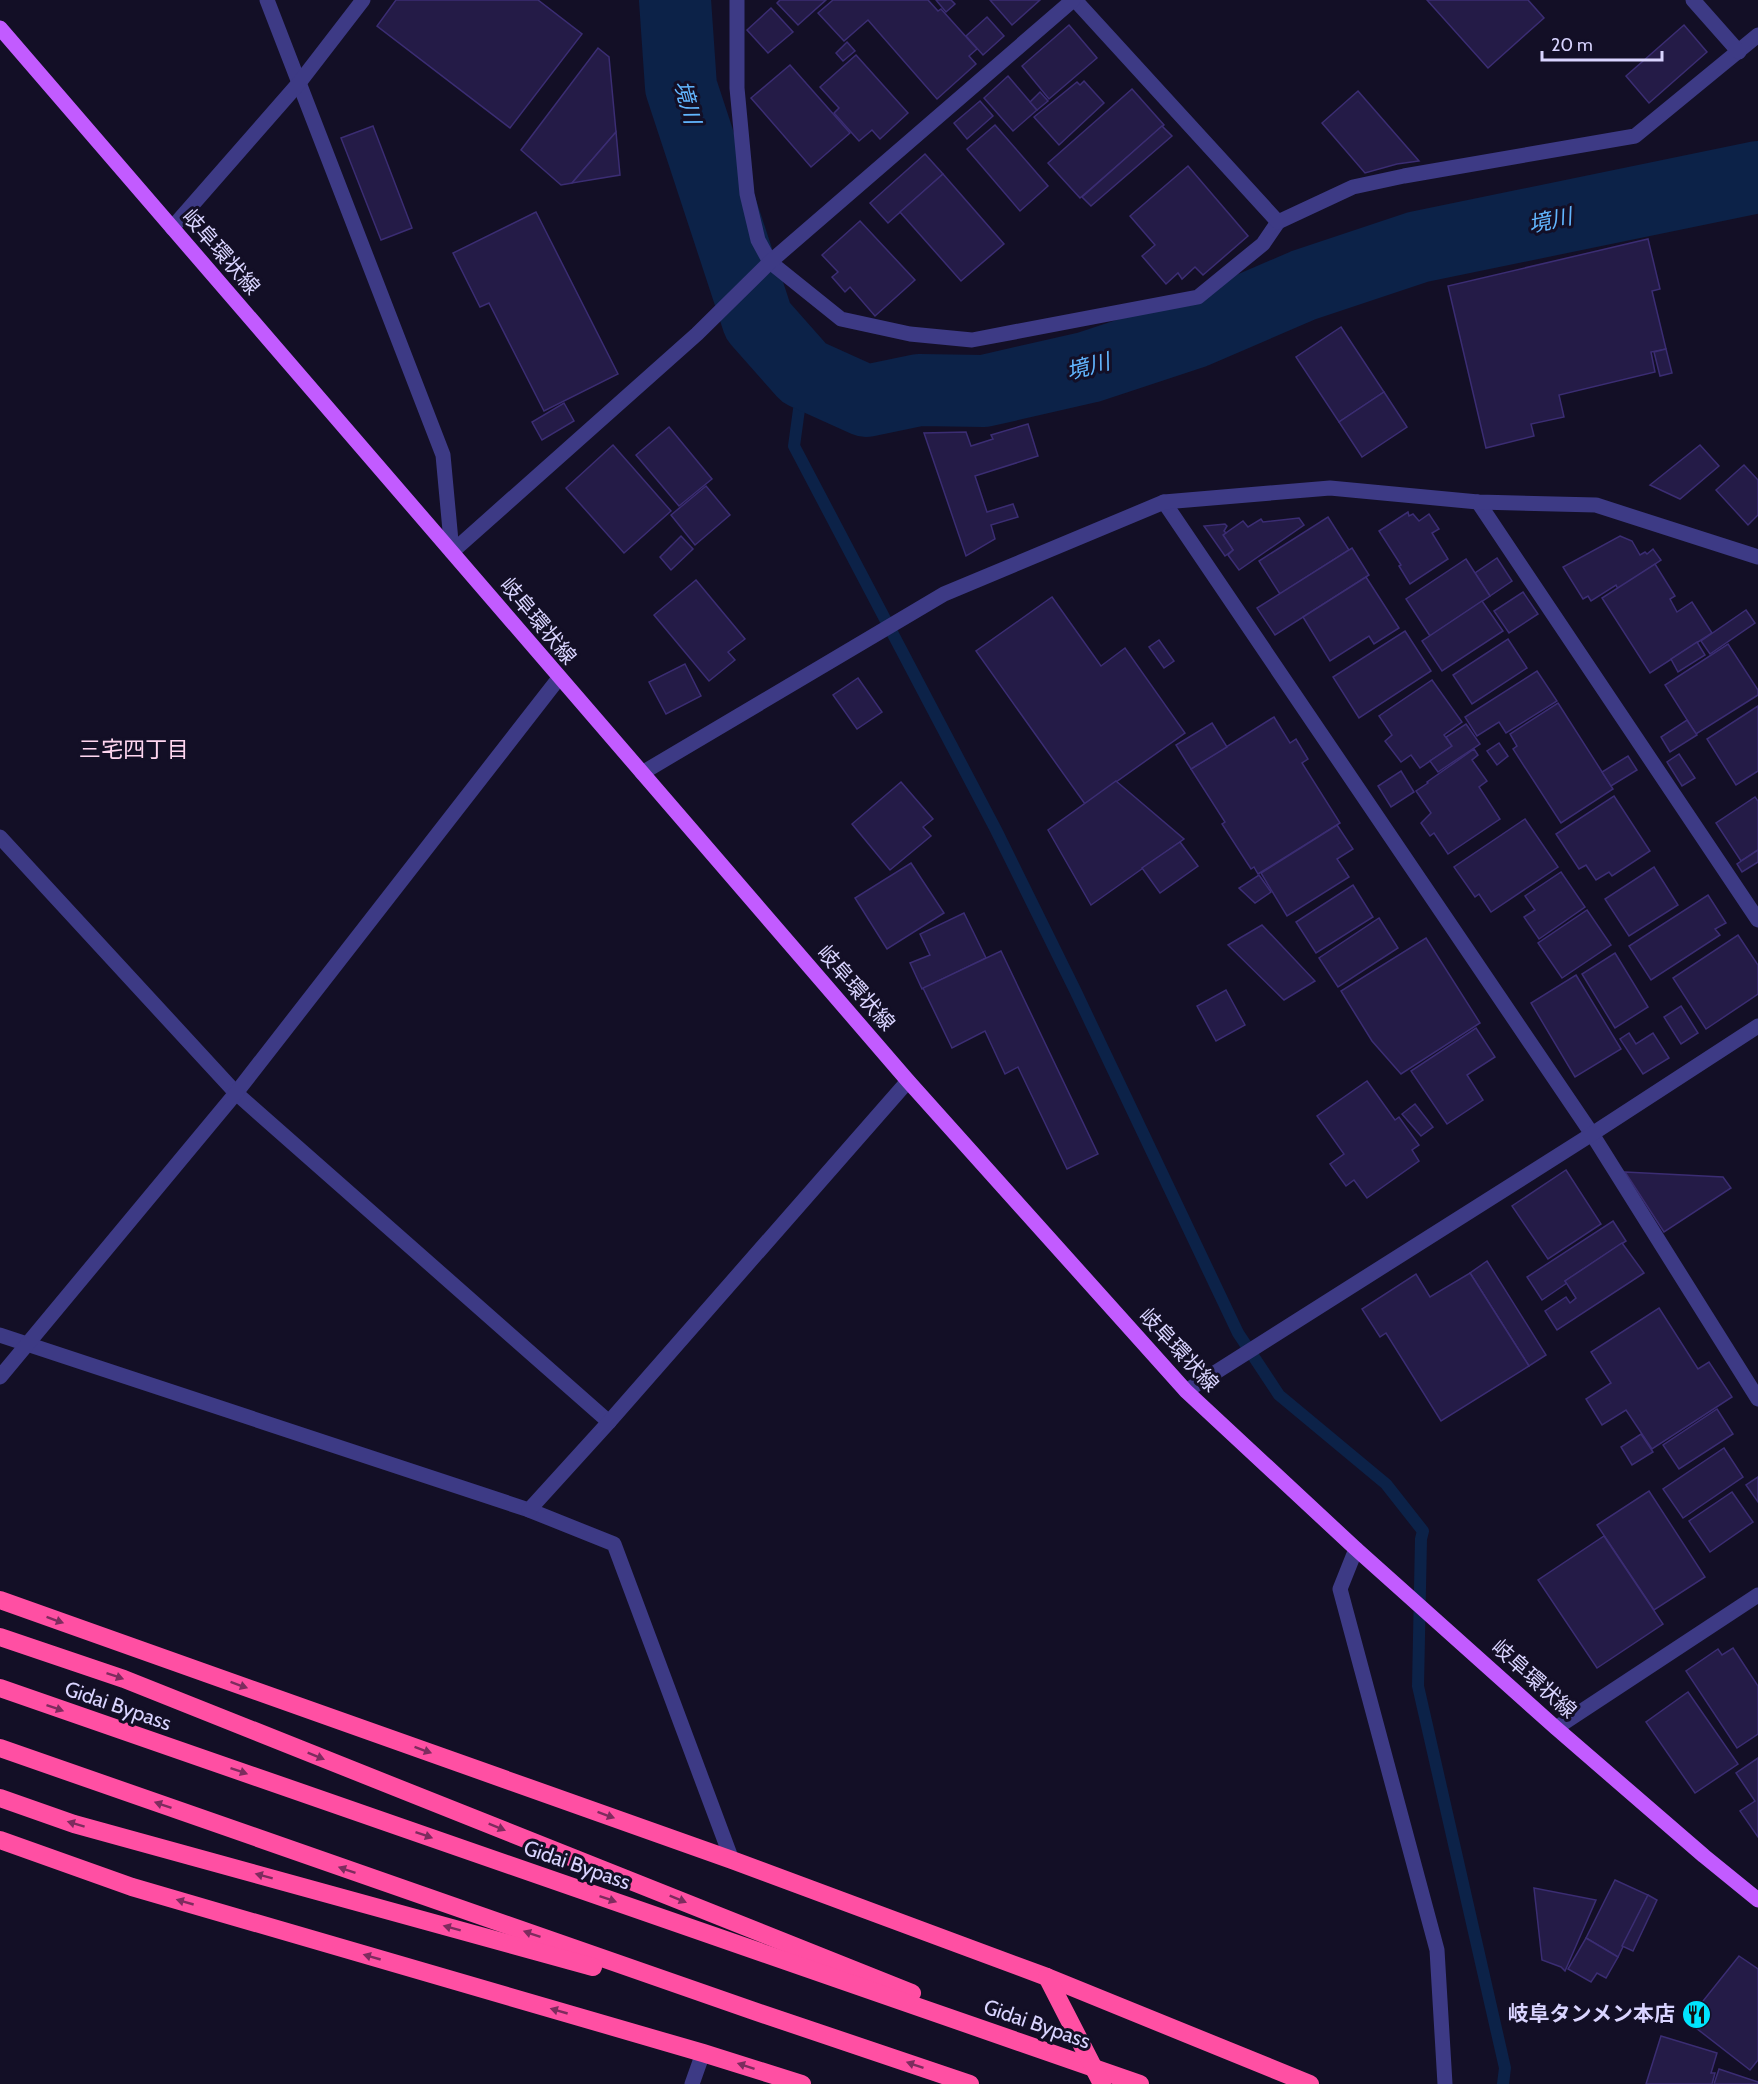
<svg xmlns="http://www.w3.org/2000/svg" width="1758" height="2084" viewBox="0 0 1758 2084" font-family="Cabin,'Noto Sans JP',sans-serif">
<rect width="100%" height="100%" fill="#130f26"/>
<g fill="none" stroke-linecap="round" stroke-linejoin="round">
<path stroke="#0c2248" stroke-width="12" d="M804,373L794,446L996,830L1075,990L1238,1333L1279,1395L1386,1484L1423,1531L1421,1539L1418,1686L1505,2068L1503,2084"/>
<path stroke="#0c2248" stroke-width="72" d="M675,0L681,87L758,321L804,373L866,401L919,390L984,391L1089,367L1195,332L1304,285L1418,247L1758,177"/>
</g>
<g fill="#241b47" stroke="#3b2d73" stroke-width="1.5">
<path d="M396,0H538L582,34L510,128L377,26Z"/>
<path d="M780,0H826L798,25L777,3Z"/>
<path d="M833,0H928L938,11L941,9L977,49L969,56L976,64L937,99L868,20L844,41L818,13Z"/>
<path d="M936,0H951L955,4L946,12Z"/>
<path d="M990,0H1040L1012,25Z"/>
<path d="M1427,0H1528L1544,18L1488,68Z"/>
<path d="M771,8L793,32L768,53L747,30Z"/>
<path d="M987,17L1004,36L983,55L966,36Z"/>
<path d="M1069,25L1097,58L1049,99L1022,66Z"/>
<path d="M1684,25L1707,52L1649,103L1626,76Z"/>
<path d="M847,42L855,51L843,61L836,53Z"/>
<path d="M598,48L609,57L616,132L572,183L561,185L521,150Z"/>
<path d="M856,55L908,113L880,139L872,130L859,141L834,113L839,108L820,87Z"/>
<path d="M790,65L850,133L811,167L751,98Z"/>
<path d="M1008,76L1037,110L1013,131L984,98Z"/>
<path d="M1084,81L1104,103L1059,145L1034,117L1077,82L1080,85Z"/>
<path d="M1132,89L1164,125L1080,198L1048,163Z"/>
<path d="M1358,91L1419,161L1397,164L1365,173L1322,123Z"/>
<path d="M1040,92L1048,101L1037,110L1030,102Z"/>
<path d="M980,101L993,116L967,139L954,123Z"/>
<path d="M995,125L1048,186L1020,211L967,149Z"/>
<path d="M373,126L412,228L381,240L341,138Z"/>
<path d="M1162,126L1172,136L1091,206L1082,197Z"/>
<path d="M616,132L620,175L572,183Z"/>
<path d="M925,154L943,174L888,223L870,203Z"/>
<path d="M1188,166L1248,236L1203,275L1195,267L1182,279L1178,273L1166,284L1142,256L1155,245L1130,216Z"/>
<path d="M943,174L1004,244L961,281L900,212Z"/>
<path d="M536,212L618,374L544,411L489,303L480,307L453,253Z"/>
<path d="M860,221L915,280L875,316L850,287L845,292L832,277L838,272L822,255Z"/>
<path d="M1648,239L1660,289L1652,291L1666,349L1651,352L1655,372L1559,395L1564,417L1531,424L1534,436L1486,448L1448,286Z"/>
<path d="M1341,327L1384,392L1339,422L1296,357Z"/>
<path d="M1666,349L1672,373L1660,376L1654,352Z"/>
<path d="M1384,392L1407,427L1362,457L1339,422Z"/>
<path d="M564,403L574,421L542,440L532,422Z"/>
<path d="M1028,424L1038,456L975,476L987,512L1013,504L1018,517L991,525L995,539L966,556L924,433L966,432L971,446L993,439L991,435Z"/>
<path d="M669,427L712,479L679,506L636,455Z"/>
<path d="M613,445L671,511L624,553L566,488Z"/>
<path d="M1700,445L1719,466L1680,499L1650,485Z"/>
<path d="M1744,465L1758,480V515L1748,525L1716,490Z"/>
<path d="M706,486L730,515L695,545L671,515Z"/>
<path d="M1408,512L1409,516L1413,514L1419,521L1429,514L1439,529L1432,533L1448,559L1410,584L1399,566L1401,565L1379,531Z"/>
<path d="M1328,517L1349,550L1280,594L1259,561Z"/>
<path d="M1299,518L1304,525L1239,570L1228,555L1233,550L1223,535L1243,521L1248,527L1261,519L1263,522Z"/>
<path d="M1225,524L1227,526L1224,531L1226,533L1223,535L1233,550L1225,556L1204,526Z"/>
<path d="M681,536L693,549L671,570L660,557Z"/>
<path d="M1620,536L1632,541L1640,555L1645,552L1647,554L1653,549L1661,560L1618,589L1616,585L1591,601L1588,596L1583,599L1563,567Z"/>
<path d="M1352,548L1369,575L1275,635L1257,608Z"/>
<path d="M1497,558L1512,581L1490,596L1475,573Z"/>
<path d="M1466,559L1490,596L1430,636L1406,599Z"/>
<path d="M1655,564L1675,596L1670,599L1677,612L1692,602L1712,633L1650,673L1602,598Z"/>
<path d="M1366,577L1399,628L1374,644L1369,636L1330,661L1303,617Z"/>
<path d="M696,580L745,639L728,652L735,660L709,681L654,615Z"/>
<path d="M1523,592L1538,614L1509,633L1494,611Z"/>
<path d="M1052,597L1101,666L1125,648L1185,733L1085,804L976,651Z"/>
<path d="M1482,601L1503,631L1442,671L1422,641Z"/>
<path d="M1746,610L1755,623L1710,654L1701,641Z"/>
<path d="M1405,631L1431,671L1359,718L1333,677Z"/>
<path d="M1508,639L1527,668L1472,704L1453,675Z"/>
<path d="M1159,640L1174,661L1164,668L1149,647Z"/>
<path d="M1697,642L1705,655L1678,672L1671,659Z"/>
<path d="M1728,644L1758,690V695L1696,734L1665,685Z"/>
<path d="M685,664L701,696L666,714L649,682Z"/>
<path d="M1537,671L1557,701L1506,733L1499,722L1477,736L1465,717Z"/>
<path d="M858,678L882,712L857,729L833,695Z"/>
<path d="M1432,680L1462,722L1444,735L1452,746L1420,768L1411,755L1401,762L1385,741L1392,735L1379,716Z"/>
<path d="M1558,703L1613,789L1561,823L1513,749L1517,746L1510,734Z"/>
<path d="M1758,706V771L1736,785L1707,739Z"/>
<path d="M1274,717L1290,743L1296,739L1308,759L1302,763L1340,823L1258,874L1254,867L1251,869L1222,824L1225,822L1191,769Z"/>
<path d="M1687,720L1697,735L1670,752L1661,737Z"/>
<path d="M1212,723L1227,747L1191,769L1176,745Z"/>
<path d="M1466,724L1480,744L1438,772L1430,761L1452,746L1446,737Z"/>
<path d="M1499,743L1508,756L1497,765L1487,751Z"/>
<path d="M1474,749L1478,755L1472,760L1487,781L1479,787L1500,819L1448,854L1434,833L1430,836L1421,823L1431,813L1416,791L1428,783L1427,782Z"/>
<path d="M1679,754L1695,778L1682,786L1667,762Z"/>
<path d="M1628,756L1637,770L1611,786L1602,772Z"/>
<path d="M1401,771L1414,792L1391,807L1378,786Z"/>
<path d="M1116,781L1184,839L1091,905L1048,830Z"/>
<path d="M901,782L933,819L923,827L931,836L890,870L852,824Z"/>
<path d="M1614,796L1650,851L1612,876L1609,872L1596,880L1586,865L1579,869L1556,834Z"/>
<path d="M1755,797L1758,801V850L1741,861L1716,823Z"/>
<path d="M1525,819L1558,867L1491,912L1479,894L1475,897L1454,867Z"/>
<path d="M1337,825L1353,849L1337,859L1349,877L1287,916L1261,873Z"/>
<path d="M1180,842L1198,866L1160,893L1142,868Z"/>
<path d="M1758,850V862L1742,872L1737,864Z"/>
<path d="M911,863L944,913L887,949L855,898Z"/>
<path d="M1654,867L1678,905L1629,936L1605,899Z"/>
<path d="M1561,872L1585,907L1539,939L1524,917L1535,910L1525,896Z"/>
<path d="M1259,875L1271,892L1255,903L1239,888Z"/>
<path d="M1353,885L1373,917L1316,953L1296,922Z"/>
<path d="M1708,895L1726,923L1715,929L1720,935L1651,980L1629,946Z"/>
<path d="M1587,910L1611,945L1562,978L1538,943Z"/>
<path d="M964,913L986,958L922,989L910,963L930,955L920,934Z"/>
<path d="M1379,918L1398,948L1338,987L1319,958Z"/>
<path d="M1262,925L1315,981L1284,1000L1228,945Z"/>
<path d="M1738,935L1758,965V994L1706,1029L1673,978Z"/>
<path d="M1426,938L1480,1023L1401,1074L1372,1041L1341,991Z"/>
<path d="M1001,951L1098,1154L1067,1169L1018,1067L1005,1074L985,1031L952,1048L923,988Z"/>
<path d="M1615,953L1648,1007L1615,1028L1582,974Z"/>
<path d="M1576,975L1621,1049L1575,1077L1531,1003Z"/>
<path d="M1226,990L1245,1025L1216,1041L1197,1006Z"/>
<path d="M1681,1006L1698,1033L1681,1044L1664,1017Z"/>
<path d="M1476,1028L1495,1057L1467,1075L1483,1100L1447,1124L1411,1071Z"/>
<path d="M1629,1033L1636,1044L1653,1033L1669,1058L1643,1074L1620,1039Z"/>
<path d="M1367,1081L1395,1120L1399,1117L1419,1145L1412,1150L1419,1161L1367,1198L1354,1180L1346,1186L1330,1164L1344,1154L1317,1116Z"/>
<path d="M1415,1104L1433,1127L1421,1136L1402,1114Z"/>
<path d="M1566,1170L1601,1224L1548,1259L1512,1206Z"/>
<path d="M1625,1172L1723,1177L1731,1188L1664,1232Z"/>
<path d="M1613,1221L1626,1241L1565,1281L1567,1283L1542,1300L1527,1277Z"/>
<path d="M1622,1243L1644,1273L1557,1330L1545,1311L1566,1297L1570,1303L1576,1298L1565,1281Z"/>
<path d="M1487,1261L1546,1355L1529,1366L1470,1273Z"/>
<path d="M1470,1273L1529,1366L1441,1421L1386,1333L1380,1337L1362,1309L1416,1274L1430,1297Z"/>
<path d="M1659,1308L1698,1369L1709,1362L1732,1397L1652,1449L1626,1410L1602,1425L1586,1399L1611,1383L1591,1352Z"/>
<path d="M1717,1409L1733,1434L1679,1469L1663,1445Z"/>
<path d="M1641,1434L1653,1452L1632,1465L1621,1447Z"/>
<path d="M1724,1448L1743,1477L1683,1518L1663,1489Z"/>
<path d="M1758,1477V1502L1746,1485Z"/>
<path d="M1649,1491L1705,1577L1654,1610L1597,1525Z"/>
<path d="M1732,1492L1753,1522L1710,1552L1689,1521Z"/>
<path d="M1604,1536L1663,1624L1597,1668L1538,1580Z"/>
<path d="M1733,1648L1758,1686V1734L1737,1748L1686,1671L1718,1649L1722,1655Z"/>
<path d="M1688,1692L1738,1764L1695,1793L1646,1722Z"/>
<path d="M1758,1758V1837L1740,1811L1755,1801L1736,1773Z"/>
<path d="M1615,1880L1648,1895L1618,1957L1586,1938Z"/>
<path d="M1534,1888L1596,1900L1565,1971L1561,1967L1542,1960Z"/>
<path d="M1648,1895L1657,1900L1633,1951L1622,1946Z"/>
<path d="M1586,1938L1618,1957L1606,1978L1597,1973L1591,1982L1568,1969Z"/>
<path d="M1739,1956L1758,1969V2060L1750,2070L1687,2021Z"/>
<path d="M1661,2036L1717,2053L1711,2073H1715L1712,2084H1646Z"/>
<path d="M1719,2069L1758,2082V2084H1714Z"/>
</g>
<g fill="none" stroke-linecap="round" stroke-linejoin="round">
<g stroke="#3d3a85" stroke-width="15">
<path d="M267,0L443,455L452,552"/>
<path d="M737,0V88L747,194L758,240L770,262L841,319L910,334L972,340L1198,297L1263,244L1278,222"/>
<path d="M1075,0L1278,222L1353,187L1404,176L1635,136L1758,35"/>
<path d="M1693,0L1739,52"/>
<path d="M172,228L299,83L363,0"/>
<path d="M1164,502L1592,1134L1758,1399"/>
<path d="M1478,502L1758,920"/>
<path d="M452,552L697,334L770,262L1073,0"/>
<path d="M642,773L944,594L1164,502L1330,488L1478,502L1596,505L1758,557"/>
<path d="M0,837L236,1093L609,1422"/>
<path d="M0,1335L529,1510L614,1544L732,1860"/>
<path d="M0,1377L236,1093L559,678"/>
<path d="M1186,1391L1592,1134L1758,1026"/>
<path d="M529,1510L609,1422L908,1081"/>
<path d="M1356,1549L1340,1589L1437,1950L1445,2084"/>
<path d="M1556,1728L1758,1595"/>
<path d="M692,2084L703,2053"/>
</g>
<path stroke="#c25bff" stroke-width="15" d="M0,28L908,1081L1186,1391L1356,1549L1556,1728L1704,1856L1758,1900"/>
<g stroke="#ff4fa3" stroke-width="18">
<path d="M0,1600L732,1860L1047,1977L1310,2084"/>
<path d="M0,1637L124,1679L912,1993"/>
<path d="M0,1688L1140,2084"/>
<path d="M0,1748L751,2010L970,2084"/>
<path d="M0,1798L74,1824L593,1967"/>
<path d="M0,1840L132,1887L703,2053L802,2084"/>
<path d="M1047,1977L1102,2084"/>
</g>
</g>
<defs><path id="oneway-solid" d="M-6-.8H1V-3.2L6.5 0L1 3.2V.8H-6Z" transform="scale(1.5)"/></defs>
<g fill="#7d2c5e">
<use href="#oneway-solid" transform="translate(55 1620) rotate(20)"/>
<use href="#oneway-solid" transform="translate(115 1676) rotate(19)"/>
<use href="#oneway-solid" transform="translate(239 1685) rotate(20)"/>
<use href="#oneway-solid" transform="translate(55 1708) rotate(19)"/>
<use href="#oneway-solid" transform="translate(423 1750) rotate(20)"/>
<use href="#oneway-solid" transform="translate(316 1756) rotate(22)"/>
<use href="#oneway-solid" transform="translate(239 1771) rotate(19)"/>
<use href="#oneway-solid" transform="translate(163 1805) rotate(-161)"/>
<use href="#oneway-solid" transform="translate(606 1815) rotate(20)"/>
<use href="#oneway-solid" transform="translate(76 1824) rotate(-163)"/>
<use href="#oneway-solid" transform="translate(497 1827) rotate(22)"/>
<use href="#oneway-solid" transform="translate(424 1835) rotate(19)"/>
<use href="#oneway-solid" transform="translate(347 1870) rotate(-161)"/>
<use href="#oneway-solid" transform="translate(264 1876) rotate(-165)"/>
<use href="#oneway-solid" transform="translate(608 1899) rotate(19)"/>
<use href="#oneway-solid" transform="translate(678 1899) rotate(22)"/>
<use href="#oneway-solid" transform="translate(185 1902) rotate(-164)"/>
<use href="#oneway-solid" transform="translate(452 1928) rotate(-165)"/>
<use href="#oneway-solid" transform="translate(532 1934) rotate(-161)"/>
<use href="#oneway-solid" transform="translate(372 1957) rotate(-164)"/>
<use href="#oneway-solid" transform="translate(559 2011) rotate(-164)"/>
<use href="#oneway-solid" transform="translate(915 2065) rotate(-161)"/>
<use href="#oneway-solid" transform="translate(746 2066) rotate(-162)"/>
</g>
<defs>
<symbol id="restaurant-disc" viewBox="-11 -11 22 22"><circle r="9.5" fill="#00e5ff" stroke="#130f26"/><path d="M-5-6h1v4h1v-4h1v4h1v-4h1v5L-1.5 .5V6h-2V.5L-5-1ZM5-6V6H3V1.5H1.5Q1.5-4 5-6Z" fill="#111"/></symbol>
</defs>
<g fill-rule="evenodd">
<use href="#restaurant-disc" x="1680" y="1998" width="33" height="33"/>
</g>
<g text-anchor="middle" stroke-width="6" stroke-linejoin="round" paint-order="stroke">
<g font-size="21" fill="#d9d4ff" stroke="#130f26">
<text transform="translate(221 252) rotate(49)" y="7">岐阜環状線</text>
<text transform="translate(538 621) rotate(50)" y="7">岐阜環状線</text>
<text transform="translate(856 988) rotate(49)" y="7">岐阜環状線</text>
<text transform="translate(1179 1350) rotate(47)" y="7">岐阜環状線</text>
<text transform="translate(1534 1679) rotate(42)" y="7">岐阜環状線</text>
<text transform="translate(118 1706) rotate(19)" y="7">Gidai Bypass</text>
<text transform="translate(577 1865) rotate(19)" y="7">Gidai Bypass</text>
<text transform="translate(1037 2024) rotate(19)" y="7">Gidai Bypass</text>
</g>
<g font-size="21" font-weight="bold" fill="#d9d4ff" stroke="#130f26" text-anchor="end">
<text x="1675" y="2021">岐阜タンメン本店</text>
</g>
<g font-size="22" font-style="italic" fill="#62b6ff" stroke="#130f26">
<text transform="translate(688 102) rotate(75)" y="8">境川</text>
<text transform="translate(1550 220) rotate(-12)" y="8">境川</text>
<text transform="translate(1088 366) rotate(-15)" y="8">境川</text>
</g>
<g font-size="22" fill="#ffd6f0" stroke="#130f26">
<text x="134" y="757">三宅四丁目</text>
</g>
</g>
<path d="M1542 51v9h120v-9" fill="none" stroke="#d9d4ff" stroke-width="3"/>
<text x="1551" y="51" font-size="18" fill="#d9d4ff" stroke="#130f26" stroke-width="4.5" paint-order="stroke">20 m</text>
</svg>
